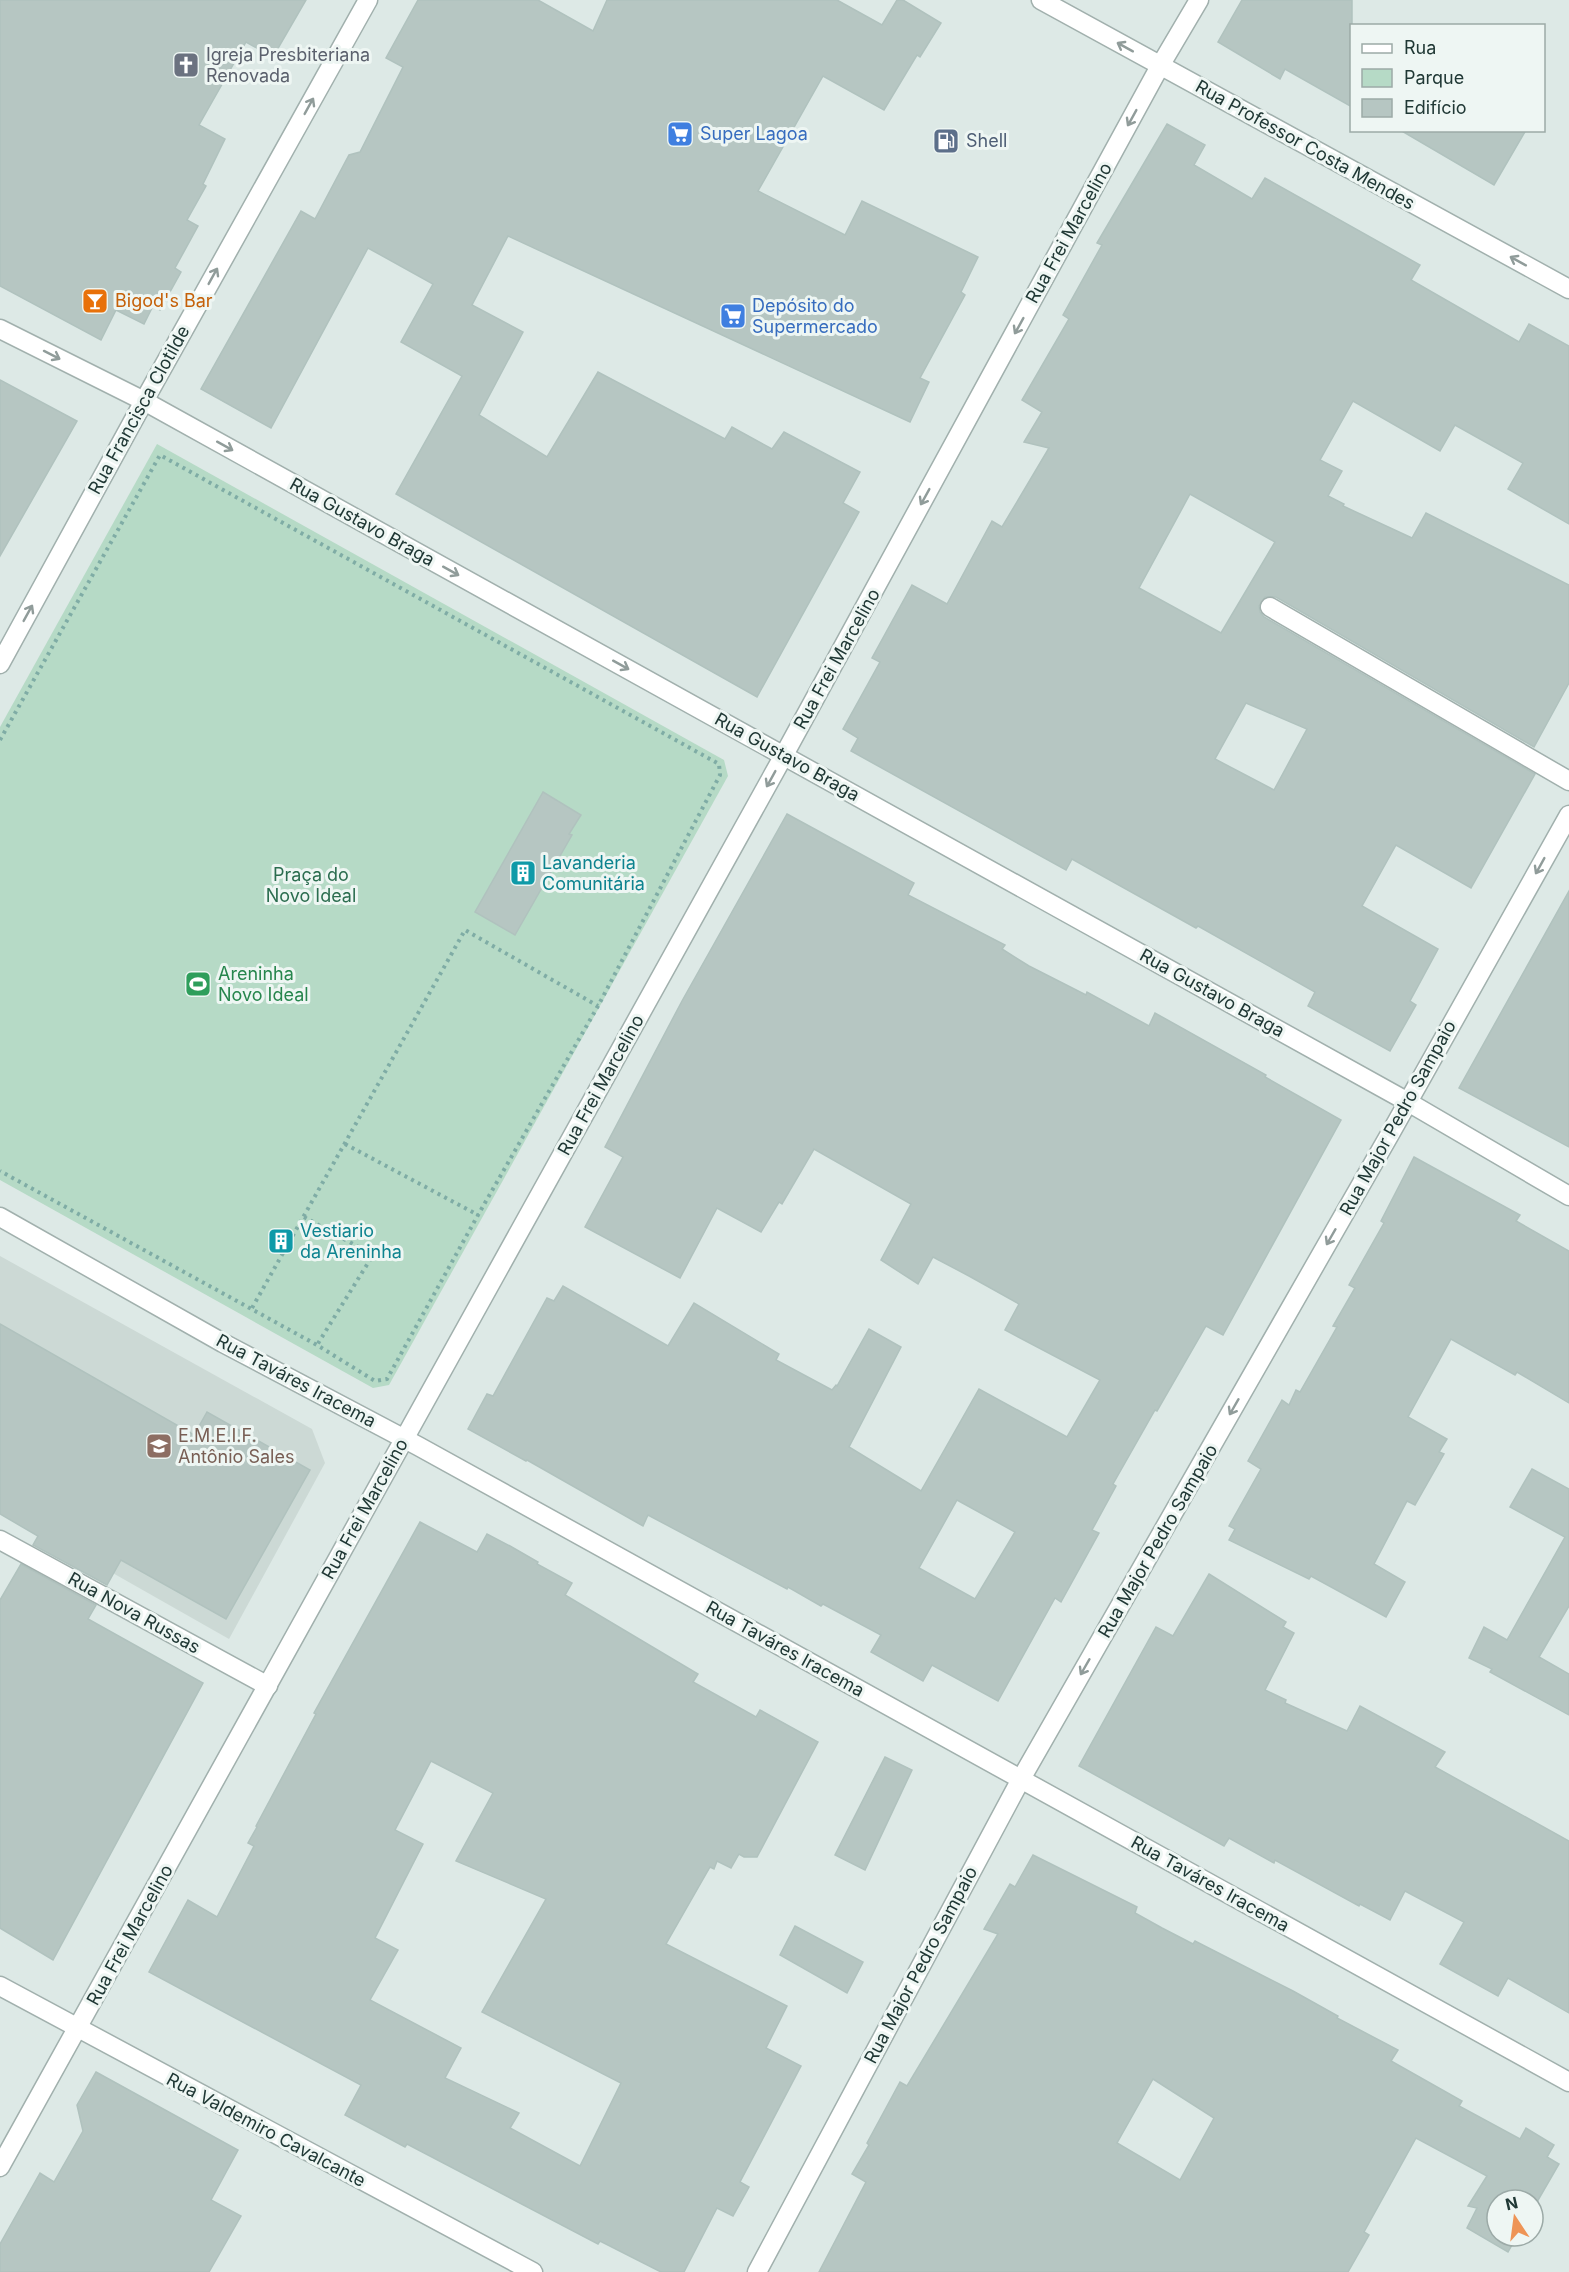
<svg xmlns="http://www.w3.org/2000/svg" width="1569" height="2272" viewBox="0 0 1569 2272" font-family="Inter,sans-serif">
<rect width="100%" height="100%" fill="#dde9e6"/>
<path fill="#ccd9d5" d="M0,1256L312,1429L325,1463L229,1639L0,1509Z"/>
<path fill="#b6dac6" d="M157,444L724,760L728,776L389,1385L373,1388L0,1180V727Z"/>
<g fill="#b6c6c2" stroke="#b0c2be" stroke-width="1.5" fill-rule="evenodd">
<path d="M0,0H306L273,57L246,42L199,125L225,139L203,184L206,186L187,220L198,226L175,268L181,272L160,310L153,306L144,324L116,310L101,340L0,286Z"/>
<path d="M418,0H538L593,31L607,0H837L882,25L897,0H903L941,23L920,57L917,55L884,110L823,76L758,191L845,235L862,201L978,257L961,292L965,295L920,378L929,382L910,422L508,236L472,305L523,332L479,415L547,457L598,372L725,439L732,427L772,449L784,432L860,472L843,503L859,512L757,697L396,494L462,376L401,342L433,284L368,248L271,428L201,389L301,211L315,219L349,155L360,152L403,67L386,58Z"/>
<path d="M1242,0H1352V107L1285,69L1280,79L1218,42Z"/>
<path d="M1167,124L1205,145L1194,165L1252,199L1265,178L1420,265L1411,280L1519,342L1529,324L1569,346V524L1508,489L1523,463L1455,425L1440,451L1353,401L1320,460L1342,471L1328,496L1344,504L1343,506L1412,538L1426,513L1569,585V683L1534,747L1276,597H1265L1259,606L1260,612L1264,617L1535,774L1471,888L1396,845L1362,906L1438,949L1410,1001L1416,1005L1390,1051L1308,1006L1315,992L1198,926L1196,928L1072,859L1066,870L851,751L858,738L843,729L880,662L872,658L912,585L947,604L992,521L1002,527L1049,448L1024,442L1042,412L1022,400L1069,319L1063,315L1102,245L1097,243ZM1190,494L1275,542L1221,633L1139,588ZM1246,703L1307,729L1274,790L1215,759Z"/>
<path d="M1400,130H1526L1494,185Z"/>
<path d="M0,380L77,421L0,556Z"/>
<path d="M543,792L581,815L569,834L572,835L515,935L475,912Z"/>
<path d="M787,814L914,883L908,895L1005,945L1002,949L1029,966L1086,995L1087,992L1149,1026L1155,1013L1266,1075L1265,1077L1341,1120L1223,1335L1206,1326L1157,1411L1155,1410L1113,1484L1116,1486L1092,1530L1099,1533L1061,1602L1055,1598L998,1701L932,1665L923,1681L871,1652L881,1635L823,1604L821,1606L788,1587L787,1589L648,1515L643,1526L527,1460L526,1461L468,1429L487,1394L493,1396L547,1298L554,1301L563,1286L668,1346L694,1303L779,1354L776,1360L832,1390L836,1385L837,1386L869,1329L901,1347L849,1447L921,1491L979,1389L1067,1437L1100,1380L1005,1330L1019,1304L969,1276L933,1257L918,1284L881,1260L911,1204L814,1149L782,1204L779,1202L761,1232L717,1208L680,1278L585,1227L623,1157L605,1147L682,1001ZM957,1500L1015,1532L975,1599L919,1568Z"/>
<path d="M1569,891V1147L1459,1088Z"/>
<path d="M1414,1157L1520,1215L1516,1221L1569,1251V1403L1517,1372L1515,1375L1451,1339L1408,1417L1447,1439L1439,1452L1444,1454L1415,1505L1407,1501L1374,1564L1405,1582L1386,1617L1311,1576L1309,1579L1229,1540L1235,1529L1229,1526L1261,1469L1248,1461L1282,1400L1289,1405L1296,1390L1300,1392L1337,1327L1333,1326L1355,1288L1349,1285L1384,1223L1381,1221Z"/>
<path d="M0,1324L194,1435L207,1412L310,1470L226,1619L121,1560L107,1585L33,1545L38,1536L0,1514Z"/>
<path d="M1532,1469L1569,1489V1606L1539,1657L1569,1674V1715L1490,1672L1492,1669L1469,1658L1484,1627L1507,1640L1565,1537L1510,1507Z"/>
<path d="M420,1522L477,1552L487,1534L510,1546L538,1562L537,1564L572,1583L565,1595L698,1674L693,1682L756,1717L760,1710L818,1742L757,1857H744L739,1854L731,1868L717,1861L714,1869L710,1867L666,1944L787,2006L766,2048L801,2066L740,2182L749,2187L733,2216L717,2208L684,2272H661L600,2241L598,2244L407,2144L405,2147L345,2115L361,2085L149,1972L188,1900L217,1917L254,1846L248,1843L257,1827L256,1826L316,1714L314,1713ZM431,1761L493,1793L456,1861L546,1899L482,2012L621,2083L580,2166L510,2128L519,2113L445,2078L461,2048L370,2000L398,1950L375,1938L423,1844L395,1830Z"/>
<path d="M21,1564L96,1605L88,1619L203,1683L53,1960L0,1928V1600Z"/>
<path d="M1209,1574L1286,1622L1283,1627L1294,1633L1265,1690L1286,1700L1285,1703L1347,1731L1360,1706L1445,1752L1435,1767L1569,1841V2013L1508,1978L1498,1996L1440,1964L1464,1922L1405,1891L1390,1920L1360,1904L1359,1906L1275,1860L1274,1863L1229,1838L1224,1846L1079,1766L1156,1627L1173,1636Z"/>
<path d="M885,1757L912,1770L865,1870L835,1855Z"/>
<path d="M1033,1855L1137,1907L1135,1913L1162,1928L1193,1944L1195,1941L1293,1991L1338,2016L1337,2018L1398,2050L1391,2061L1462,2101L1459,2106L1520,2139L1526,2128L1554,2145L1547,2157L1559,2164L1533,2209V2200H1497V2236H1517L1508,2252L1467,2228L1477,2208L1468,2206L1487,2176L1416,2138L1364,2232L1369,2235L1348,2272H819L866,2182L852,2174L869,2145L867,2143L900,2082L907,2086L998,1934L984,1929L1010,1884L1015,1887ZM1153,2079L1214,2118L1180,2180L1117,2143Z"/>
<path d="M795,1926L863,1962L847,1993L780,1955Z"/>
<path d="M96,2072L238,2150L211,2200L241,2216L209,2272H0V2244L40,2173L54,2182L83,2131L77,2105Z"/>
</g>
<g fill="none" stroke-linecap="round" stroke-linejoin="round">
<defs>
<g id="minor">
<path d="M1041,0L1569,289"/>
<path d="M0,329L144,401L1408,1102L1569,1196"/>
<path d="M1270,607L1569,781"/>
<path d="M0,664L144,401L368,0"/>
<path d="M0,1217L223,1343L418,1446L1569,2082"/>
<path d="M0,1540L268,1686"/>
<path d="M0,1986L533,2272"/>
<path d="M0,2167L784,755L1160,66L1199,0"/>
<path d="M757,2272L1021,1779L1390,1134L1569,815"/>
</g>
</defs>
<use href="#minor" stroke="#a1b0ad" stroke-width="21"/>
<g stroke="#7faca5" stroke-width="4" stroke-dasharray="3 4.5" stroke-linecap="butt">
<path d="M0,740L160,455L719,764L720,775L598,1006L478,1215L387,1379L375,1381L317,1345L0,1171"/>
<path d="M345,1144L478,1215"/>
<path d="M304,1217L373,1255L317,1345"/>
<path d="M252,1308L465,930L598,1006"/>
</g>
<use href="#minor" stroke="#fff" stroke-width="18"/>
</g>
<defs><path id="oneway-shaft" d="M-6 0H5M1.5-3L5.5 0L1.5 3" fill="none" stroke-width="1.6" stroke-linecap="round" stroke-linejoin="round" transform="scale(1.5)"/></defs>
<g stroke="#909c9a">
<use href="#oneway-shaft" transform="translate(1125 47) rotate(-151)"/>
<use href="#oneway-shaft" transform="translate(309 106) rotate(-61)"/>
<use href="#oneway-shaft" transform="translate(1132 118) rotate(119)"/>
<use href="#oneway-shaft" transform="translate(1518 261) rotate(-151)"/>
<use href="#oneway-shaft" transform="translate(213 276) rotate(-61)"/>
<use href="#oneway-shaft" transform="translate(1019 326) rotate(119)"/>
<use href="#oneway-shaft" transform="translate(52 355) rotate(27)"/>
<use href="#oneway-shaft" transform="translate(225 446) rotate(29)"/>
<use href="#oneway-shaft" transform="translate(925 497) rotate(119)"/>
<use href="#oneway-shaft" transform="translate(451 571) rotate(29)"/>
<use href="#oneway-shaft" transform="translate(28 613) rotate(-61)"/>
<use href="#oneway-shaft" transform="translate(621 665) rotate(29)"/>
<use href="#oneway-shaft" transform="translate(771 779) rotate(119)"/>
<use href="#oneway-shaft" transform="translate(1540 866) rotate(119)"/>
<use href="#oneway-shaft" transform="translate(1331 1237) rotate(120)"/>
<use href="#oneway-shaft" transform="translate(1234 1407) rotate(120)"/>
<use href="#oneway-shaft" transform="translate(1085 1667) rotate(120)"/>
</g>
<defs>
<symbol id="church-square" viewBox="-11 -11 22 22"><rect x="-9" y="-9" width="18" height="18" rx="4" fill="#6b7280" stroke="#eef6f3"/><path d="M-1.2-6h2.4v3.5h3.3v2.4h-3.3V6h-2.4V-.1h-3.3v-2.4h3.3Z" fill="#fff"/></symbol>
<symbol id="supermarket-square" viewBox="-11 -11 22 22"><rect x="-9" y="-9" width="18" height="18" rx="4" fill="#3f7fe0" stroke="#eef6f3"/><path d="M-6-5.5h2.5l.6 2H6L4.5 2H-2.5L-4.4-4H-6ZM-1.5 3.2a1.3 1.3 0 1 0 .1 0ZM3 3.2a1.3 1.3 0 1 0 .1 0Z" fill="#fff"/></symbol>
<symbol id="fuel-square" viewBox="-11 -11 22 22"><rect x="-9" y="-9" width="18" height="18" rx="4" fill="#5c6f8a" stroke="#eef6f3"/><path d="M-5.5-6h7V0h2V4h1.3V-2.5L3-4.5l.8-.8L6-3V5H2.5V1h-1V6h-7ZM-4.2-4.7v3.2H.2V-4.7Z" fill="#fff"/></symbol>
<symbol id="bar-square" viewBox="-11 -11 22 22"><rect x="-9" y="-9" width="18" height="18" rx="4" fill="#e8710a" stroke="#eef6f3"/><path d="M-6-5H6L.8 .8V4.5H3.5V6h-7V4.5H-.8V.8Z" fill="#fff"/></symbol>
<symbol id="building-square" viewBox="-11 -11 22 22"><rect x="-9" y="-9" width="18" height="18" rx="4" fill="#0f9aa8" stroke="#eef6f3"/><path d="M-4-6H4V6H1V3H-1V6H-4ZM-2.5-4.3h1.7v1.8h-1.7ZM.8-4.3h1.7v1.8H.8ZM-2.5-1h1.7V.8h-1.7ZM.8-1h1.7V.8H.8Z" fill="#fff"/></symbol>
<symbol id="stadium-square" viewBox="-11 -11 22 22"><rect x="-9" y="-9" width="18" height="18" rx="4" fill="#2e9e5b" stroke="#eef6f3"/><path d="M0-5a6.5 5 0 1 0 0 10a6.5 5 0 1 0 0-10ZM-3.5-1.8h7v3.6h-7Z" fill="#fff"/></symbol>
<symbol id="school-square" viewBox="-11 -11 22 22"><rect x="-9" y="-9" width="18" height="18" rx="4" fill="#8d6e63" stroke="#eef6f3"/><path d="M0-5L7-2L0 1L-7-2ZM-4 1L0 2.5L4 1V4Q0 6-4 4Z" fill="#fff"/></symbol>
</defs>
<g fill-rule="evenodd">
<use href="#church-square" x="171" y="50" width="30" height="30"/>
<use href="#supermarket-square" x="665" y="119" width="30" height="30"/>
<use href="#fuel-square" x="931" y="126" width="30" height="30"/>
<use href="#bar-square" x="80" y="286" width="30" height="30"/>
<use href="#supermarket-square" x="718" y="301" width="30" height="30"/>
<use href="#building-square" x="508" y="858" width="30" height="30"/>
<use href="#stadium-square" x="183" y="969" width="30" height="30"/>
<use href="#building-square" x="266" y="1226" width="30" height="30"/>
<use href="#school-square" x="144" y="1431" width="30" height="30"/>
</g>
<g text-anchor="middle" stroke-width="6" stroke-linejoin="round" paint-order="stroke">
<g font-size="18" fill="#5b616d" stroke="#eef6f3" text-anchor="start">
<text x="206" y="61">Igreja Presbiteriana<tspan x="206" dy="21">Renovada</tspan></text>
</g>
<g font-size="18" fill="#366cbe" stroke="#eef6f3" text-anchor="start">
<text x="700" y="140">Super Lagoa</text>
<text x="752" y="312">Depósito do<tspan x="752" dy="21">Supermercado</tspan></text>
</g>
<g font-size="18" fill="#4e5e75" stroke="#eef6f3" text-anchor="start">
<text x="966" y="147">Shell</text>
</g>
<g font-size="18" fill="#203835" stroke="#eef6f3">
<text transform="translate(1305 145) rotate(29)" y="6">Rua Professor Costa Mendes</text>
<text transform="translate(1069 233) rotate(-61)" y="6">Rua Frei Marcelino</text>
<text transform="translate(139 410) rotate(-61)" y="6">Rua Francisca Clotilde</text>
<text transform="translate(362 522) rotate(29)" y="6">Rua Gustavo Braga</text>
<text transform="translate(837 659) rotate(-61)" y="6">Rua Frei Marcelino</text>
<text transform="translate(787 757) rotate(29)" y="6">Rua Gustavo Braga</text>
<text transform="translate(1212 993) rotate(29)" y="6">Rua Gustavo Braga</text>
<text transform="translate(601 1085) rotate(-61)" y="6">Rua Frei Marcelino</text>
<text transform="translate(1398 1118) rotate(-61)" y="6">Rua Major Pedro Sampaio</text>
<text transform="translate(296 1381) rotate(28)" y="6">Rua Taváres Iracema</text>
<text transform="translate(365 1509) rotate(-61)" y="6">Rua Frei Marcelino</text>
<text transform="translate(1158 1541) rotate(-60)" y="6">Rua Major Pedro Sampaio</text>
<text transform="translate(134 1613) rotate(29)" y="6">Rua Nova Russas</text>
<text transform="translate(785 1649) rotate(29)" y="6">Rua Taváres Iracema</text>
<text transform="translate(1210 1884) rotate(29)" y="6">Rua Taváres Iracema</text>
<text transform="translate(130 1935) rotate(-61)" y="6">Rua Frei Marcelino</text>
<text transform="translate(921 1965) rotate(-62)" y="6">Rua Major Pedro Sampaio</text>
<text transform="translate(266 2130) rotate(28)" y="6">Rua Valdemiro Cavalcante</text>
</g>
<g font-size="18" fill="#c56008" stroke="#eef6f3" text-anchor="start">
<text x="115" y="307">Bigod's Bar</text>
</g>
<g font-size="18" fill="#0d838f" stroke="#eef6f3" text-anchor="start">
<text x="542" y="869">Lavanderia<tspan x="542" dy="21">Comunitária</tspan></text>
<text x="300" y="1237">Vestiario<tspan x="300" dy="21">da Areninha</tspan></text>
</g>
<g font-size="18" fill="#2b6d4f" stroke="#eef6f3">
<text x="311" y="881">Praça do<tspan x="311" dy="21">Novo Ideal</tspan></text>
</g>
<g font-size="18" fill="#27864d" stroke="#eef6f3" text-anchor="start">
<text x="218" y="980">Areninha<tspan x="218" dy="21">Novo Ideal</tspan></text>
</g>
<g font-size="18" fill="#785e54" stroke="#eef6f3" text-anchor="start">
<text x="178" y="1442">E.M.E.I.F.<tspan x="178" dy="21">Antônio Sales</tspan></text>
</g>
</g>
<rect x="1350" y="24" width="195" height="108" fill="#eef6f3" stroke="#9caaa7" stroke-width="1.5"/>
<rect x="1362" y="44" width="30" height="9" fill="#ffffff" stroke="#9caaa7" stroke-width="1.5"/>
<text x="1404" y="54" font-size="18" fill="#203835">Rua</text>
<rect x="1362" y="69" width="30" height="18" fill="#b6dac6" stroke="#9caaa7" stroke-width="1.5"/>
<text x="1404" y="84" font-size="18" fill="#203835">Parque</text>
<rect x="1362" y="99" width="30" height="18" fill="#b6c6c2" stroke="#9caaa7" stroke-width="1.5"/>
<text x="1404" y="114" font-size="18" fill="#203835">Edifício</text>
<g transform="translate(1515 2218) rotate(347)"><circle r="28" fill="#eef6f3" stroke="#9caaa7" stroke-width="1.5"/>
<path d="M0-4.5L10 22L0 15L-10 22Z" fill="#ee9456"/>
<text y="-9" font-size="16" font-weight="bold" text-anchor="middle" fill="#203835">N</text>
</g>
</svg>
